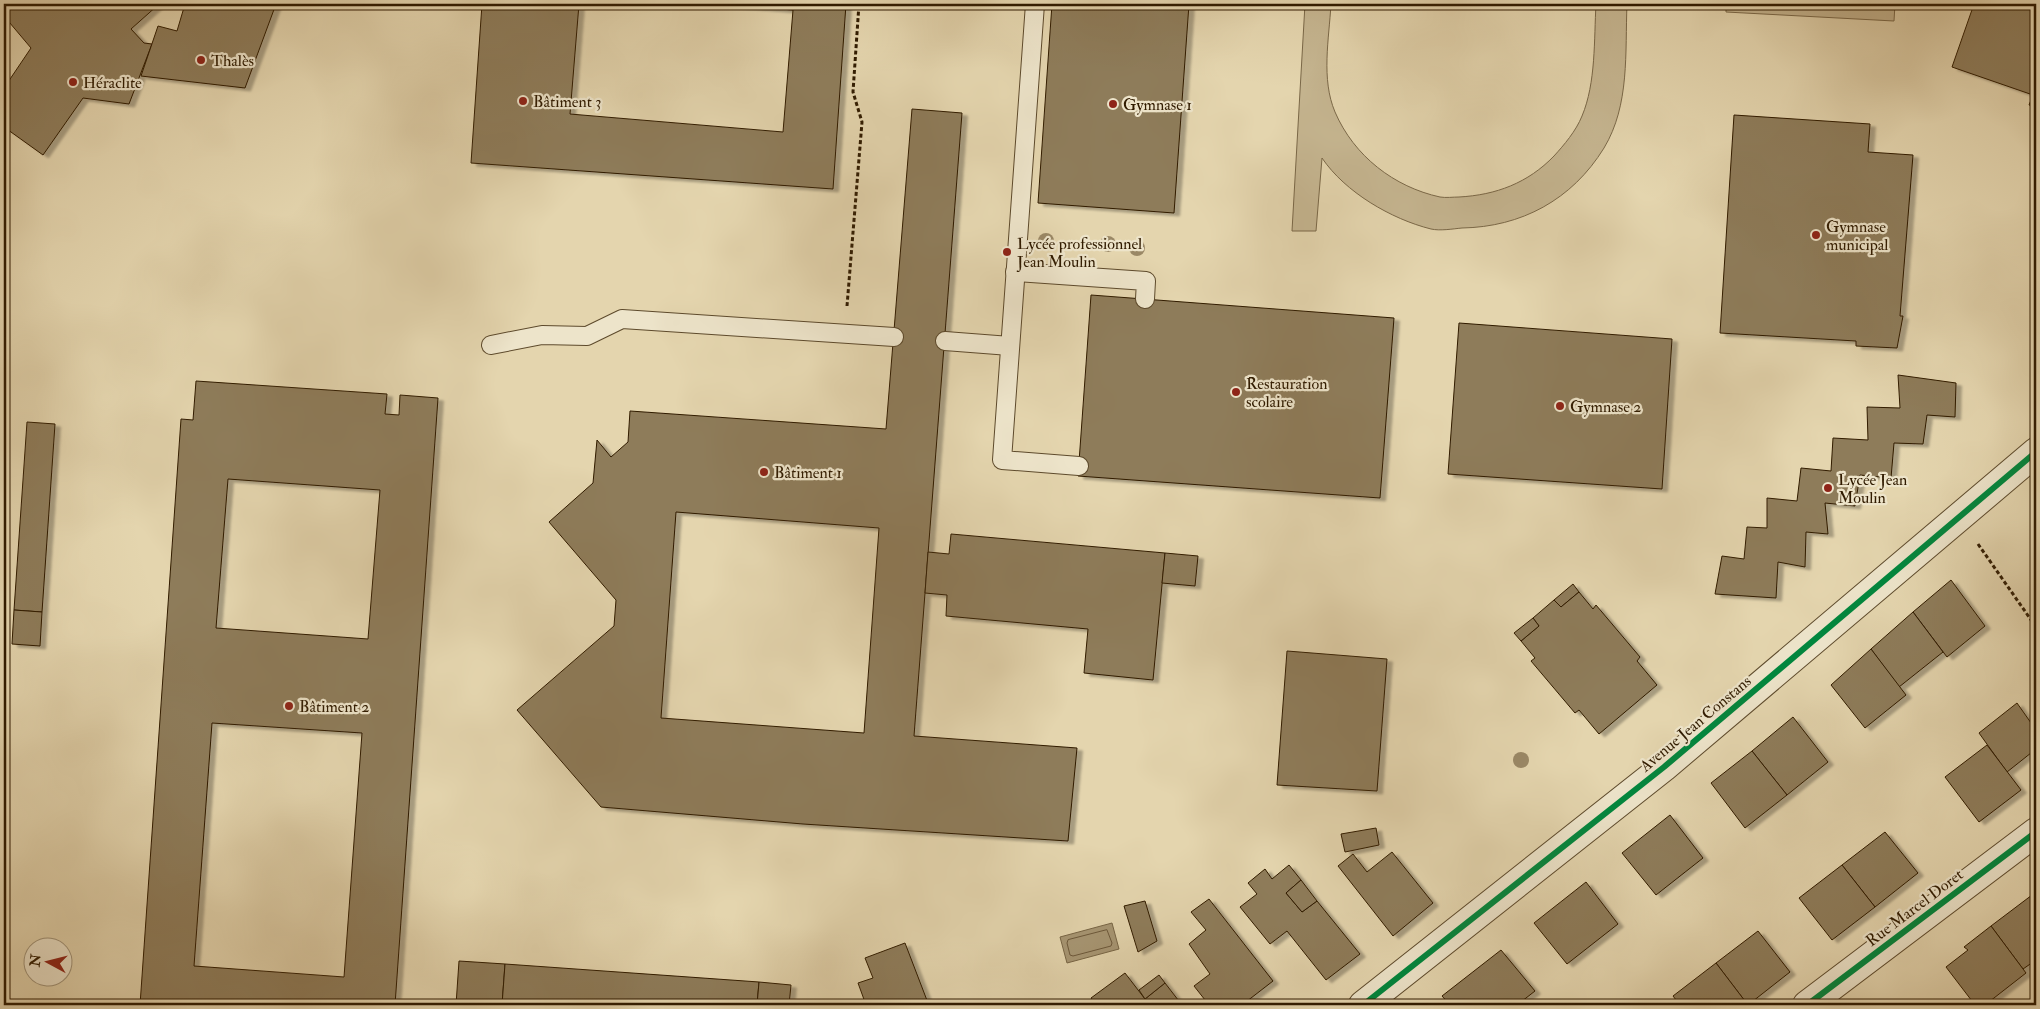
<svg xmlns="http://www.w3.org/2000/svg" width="2040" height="1009" viewBox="0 0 2040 1009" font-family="'IM FELL Double Pica',serif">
<defs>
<filter id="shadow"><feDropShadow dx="5.5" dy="3" stdDeviation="1" flood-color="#0004"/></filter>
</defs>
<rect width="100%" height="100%" fill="#e4d5ae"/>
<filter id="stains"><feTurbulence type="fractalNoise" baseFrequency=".004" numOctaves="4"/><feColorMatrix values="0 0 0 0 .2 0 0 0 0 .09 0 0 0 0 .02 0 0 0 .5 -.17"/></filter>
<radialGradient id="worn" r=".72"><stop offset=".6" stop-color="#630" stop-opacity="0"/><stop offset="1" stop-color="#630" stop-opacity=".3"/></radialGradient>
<g fill="#c5b590" stroke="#7a6848">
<path d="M1305,4H1331C1329,39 1321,79 1335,112C1354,156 1394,187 1440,197C1446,198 1453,197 1459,197C1496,195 1528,183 1554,156C1564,145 1576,131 1582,116C1596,83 1594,39 1596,4H1627C1625,52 1630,105 1604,148C1572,200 1521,227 1462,228C1452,229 1440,231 1431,229C1391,219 1345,192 1322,158L1316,231H1292Z"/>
<path d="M1726,4H1895L1894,21L1726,12Z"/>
</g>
<path fill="#a79673" stroke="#776545" d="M1112,923L1119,949L1067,963L1060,937Z"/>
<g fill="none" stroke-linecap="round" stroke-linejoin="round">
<path stroke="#6c583a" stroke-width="1" d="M1107,930L1112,943L1111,946L1073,956L1070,955L1067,943L1068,940Z"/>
</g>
<g fill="#8e7c5a" stroke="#301b00" fill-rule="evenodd" filter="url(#shadow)">
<path d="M4,4H156L158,5L131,29L144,43L152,44L129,104L83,98L43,155L4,127V88L31,48L4,16Z"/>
<path d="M185,4H276L245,88L141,76L158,26L177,31Z"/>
<path d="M482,4H579L570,114L783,132L793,10L719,4H846L833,189L471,163Z"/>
<path d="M1052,4H1189L1174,213L1038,203Z"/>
<path d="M1974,4H2036V107L2029,105L2033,95L1952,67Z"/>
<path d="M912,109L962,113L914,736L1077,748L1068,841L803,824L601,807L517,710L614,626L616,600L549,522L593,483L597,440L611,457L628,442L630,411L886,429ZM676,512L879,528L864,733L661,718Z"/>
<path d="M1734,115L1870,124L1868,152L1913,155L1900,316H1903L1897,348L1856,346V341L1720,333Z"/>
<path d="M1091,295L1394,318L1380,498L1078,476Z"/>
<path d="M1459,323L1672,339L1662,489L1448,474Z"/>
<path d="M1898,375L1956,383L1955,417L1927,415L1923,444L1894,443L1891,478L1860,475L1855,506L1825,503L1828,534L1806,532L1805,567L1778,562L1776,598L1715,594L1722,556L1744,559L1747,527L1767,528V498L1797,501L1801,468L1831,471L1833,438L1868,440L1867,407L1900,408Z"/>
<path d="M196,381L387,394L385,414L399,415L400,395L438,398L395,1005H140L181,419L193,420ZM228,479L380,490L368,639L216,628ZM212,723L362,733L344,977L194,966Z"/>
<path d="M27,422L55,424L42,612L14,610Z"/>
<path d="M951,534L1165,553L1153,680L1084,673L1088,629L946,616L947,595L925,593L928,552L949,554Z"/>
<path d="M1165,553L1198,556L1195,586L1162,583Z"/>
<path d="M1951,580L1985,626L1947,657L1913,612Z"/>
<path d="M1573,584L1579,592L1561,607L1554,600Z"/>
<path d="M1579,592L1593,609L1596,605L1640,657L1637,661L1657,685L1599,734L1579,710L1575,713L1531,661L1535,658L1521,641L1539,626L1533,618L1554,600L1561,607Z"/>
<path d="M14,610L42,612L40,646L12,644Z"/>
<path d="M1913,612L1943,652L1899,687L1871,649Z"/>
<path d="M1533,618L1539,626L1521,641L1514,633Z"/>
<path d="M1871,649L1906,695L1865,728L1831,685Z"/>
<path d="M1287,651L1387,659L1377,791L1277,785Z"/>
<path d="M2017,703L2036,730V749L2007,772L1979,733Z"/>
<path d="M1793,717L1828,762L1787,795L1752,751Z"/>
<path d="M1987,745L2021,790L1979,822L1945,777Z"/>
<path d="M1752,751L1787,795L1745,828L1711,783Z"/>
<path d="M1670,815L1703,858L1656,895L1622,853Z"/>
<path d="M1376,828L1379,845L1345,852L1341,834Z"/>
<path d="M1885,832L1918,873L1875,907L1842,865Z"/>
<path d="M1392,852L1433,903L1393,936L1338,866L1353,854L1367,872Z"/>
<path d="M1289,865L1301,880L1286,893L1302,912L1317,901L1360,954L1326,980L1287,931L1270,944L1240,907L1257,894L1248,883L1265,869L1272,879Z"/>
<path d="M1842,865L1875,907L1832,940L1799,898Z"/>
<path d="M1301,880L1317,901L1302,912L1286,893Z"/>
<path d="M1586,882L1618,924L1567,964L1534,923Z"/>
<path d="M2036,892V960L2023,969L1991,926Z"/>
<path d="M1209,899L1273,981L1242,1005H1209L1194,986L1210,974L1189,944L1206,930L1191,912Z"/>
<path d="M1145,901L1157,941L1138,952L1124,906Z"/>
<path d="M1991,926L2026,973L1985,1005H1975L1946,967L1968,950L1964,947Z"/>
<path d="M1758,931L1790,972L1748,1005L1716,963Z"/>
<path d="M905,943L928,1003L922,1005H866L858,983L873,978L865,958Z"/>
<path d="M1501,950L1535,991L1517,1005H1450L1442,996Z"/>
<path d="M459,961L505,964L502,1005H456Z"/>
<path d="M1716,963L1748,1005H1680L1673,996Z"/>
<path d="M505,964L759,982L757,1005H502Z"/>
<path d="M1125,973L1145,999L1165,983L1182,1005H1093L1095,1004L1091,998Z"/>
<path d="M1159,975L1165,983L1145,999L1139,990Z"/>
<path d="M759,982L791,985L789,1005H757Z"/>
</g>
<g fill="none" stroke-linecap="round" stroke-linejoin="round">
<defs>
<g id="service">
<path d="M1035,4L1002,460L1079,466"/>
<path d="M1015,272L1146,281L1145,299"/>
<path d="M945,341L1010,346"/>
<path d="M491,345L542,335L587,336L622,319L894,337"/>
</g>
<path id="minor" d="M1807,1005L2036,832"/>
<path id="tertiary" d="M1363,1005L1664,767L2036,452"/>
</defs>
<use href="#service" stroke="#5d4a2c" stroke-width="20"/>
<use href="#minor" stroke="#5d4a2c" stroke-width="30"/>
<use href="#tertiary" stroke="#5d4a2c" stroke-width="30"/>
<g stroke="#301b00" stroke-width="3" stroke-dasharray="4 2.5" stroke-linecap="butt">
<path d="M847,306L862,122L853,92L859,4"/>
<path d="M1978,544L2036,627"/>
</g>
<use href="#service" stroke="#ede4ca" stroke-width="18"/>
<use href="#minor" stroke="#ede4ca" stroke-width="28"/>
<use href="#tertiary" stroke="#ede4ca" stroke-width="28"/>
<defs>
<g id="cycleway">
<path d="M1363,1005L1664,767L2036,452"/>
<path d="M1807,1005L2036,832"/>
</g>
</defs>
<use href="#cycleway" stroke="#ede4ca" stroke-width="9"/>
<use href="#cycleway" stroke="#00873e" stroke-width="6"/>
</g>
<g fill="#9a8866">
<circle cx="1046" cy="241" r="8"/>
<circle cx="1108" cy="244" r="8"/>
<circle cx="1137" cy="248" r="8"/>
<circle cx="1521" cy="760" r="8"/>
</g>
<g fill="#8f2418" stroke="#ede4ca" stroke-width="2">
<circle cx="201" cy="60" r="5"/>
<circle cx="73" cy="82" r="5"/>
<circle cx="523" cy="101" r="5"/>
<circle cx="1113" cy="104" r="5"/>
<circle cx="1816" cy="235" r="5"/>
<circle cx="1007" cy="252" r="5"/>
<circle cx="1236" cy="392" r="5"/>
<circle cx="1560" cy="406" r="5"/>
<circle cx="764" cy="472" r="5"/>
<circle cx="1828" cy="488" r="5"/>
<circle cx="289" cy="706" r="5"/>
</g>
<g text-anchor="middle" stroke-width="4.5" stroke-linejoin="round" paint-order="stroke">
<g font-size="16" fill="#301b00" stroke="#ede4ca" text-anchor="start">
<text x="211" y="66">Thalès</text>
<text x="83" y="88">Héraclite</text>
<text x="533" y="107">Bâtiment 3</text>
<text x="1123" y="110">Gymnase 1</text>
<text x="1826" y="232">Gymnase<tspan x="1826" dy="18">municipal</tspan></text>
<text x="1017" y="249">Lycée professionnel<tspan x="1017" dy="18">Jean Moulin</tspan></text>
<text x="1246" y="389">Restauration<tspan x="1246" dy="18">scolaire</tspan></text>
<text x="1570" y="412">Gymnase 2</text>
<text x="774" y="478">Bâtiment 1</text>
<text x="1838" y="485">Lycée Jean<tspan x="1838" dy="18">Moulin</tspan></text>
<text x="299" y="712">Bâtiment 2</text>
</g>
<g font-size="16" fill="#301b00" stroke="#ede4ca">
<text transform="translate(1695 723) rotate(-40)" y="6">Avenue Jean Constans</text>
<text transform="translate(1914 907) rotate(-37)" y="6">Rue Marcel Doret</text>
</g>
</g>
<rect width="2040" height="1009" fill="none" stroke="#e4d5ae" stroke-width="20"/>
<rect x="5" y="5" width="2030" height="999" fill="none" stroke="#301b00" stroke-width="2.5"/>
<rect x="10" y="10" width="2020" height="989" fill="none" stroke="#301b00"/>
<g transform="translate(48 962) rotate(277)"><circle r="24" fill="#ede4ca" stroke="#a19479"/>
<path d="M0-4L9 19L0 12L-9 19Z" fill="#8f2418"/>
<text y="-8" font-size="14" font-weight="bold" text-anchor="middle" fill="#301b00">N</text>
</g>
<rect width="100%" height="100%" filter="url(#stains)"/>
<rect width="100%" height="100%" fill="url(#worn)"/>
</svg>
